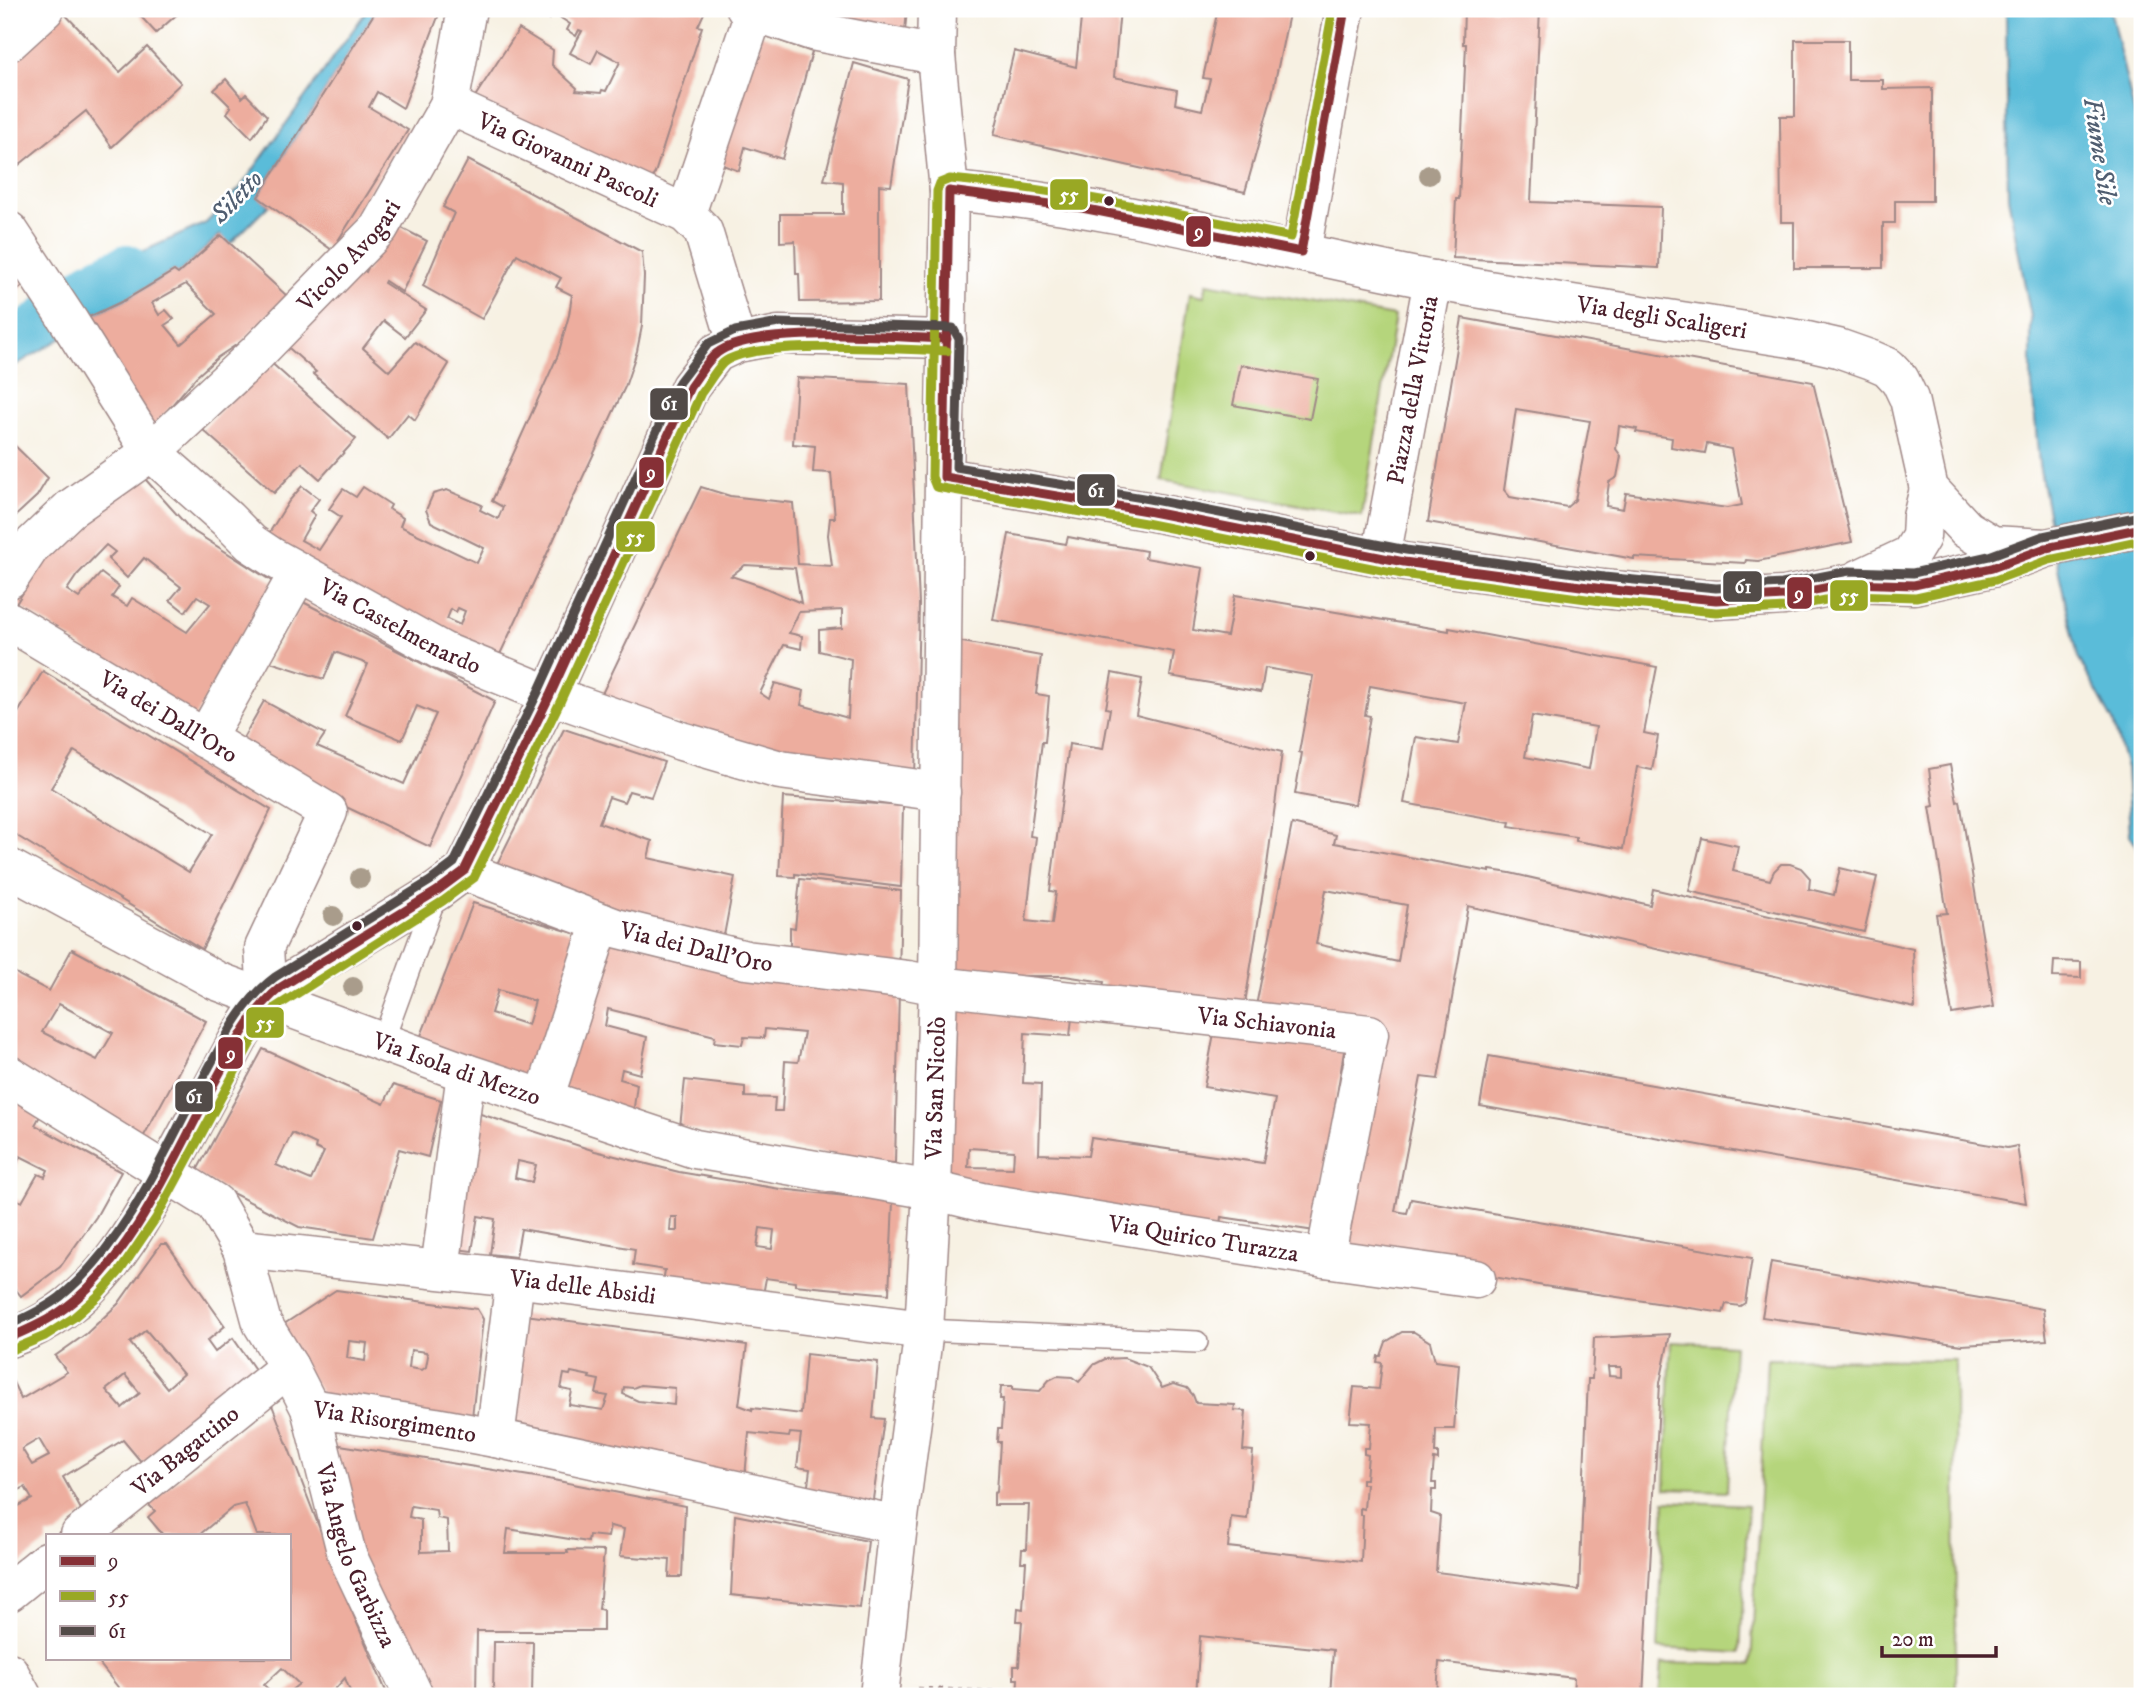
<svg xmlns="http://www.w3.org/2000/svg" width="2151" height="1705" viewBox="0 0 2151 1705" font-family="'IM FELL DW Pica',serif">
<rect width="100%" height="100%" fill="#fff"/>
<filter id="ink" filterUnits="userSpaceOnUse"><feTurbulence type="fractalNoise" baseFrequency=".0143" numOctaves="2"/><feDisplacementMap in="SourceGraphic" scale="14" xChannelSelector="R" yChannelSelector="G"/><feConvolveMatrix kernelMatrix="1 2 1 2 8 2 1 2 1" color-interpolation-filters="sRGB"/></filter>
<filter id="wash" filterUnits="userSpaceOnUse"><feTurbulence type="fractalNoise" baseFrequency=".00686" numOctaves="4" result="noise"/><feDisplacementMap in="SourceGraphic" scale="28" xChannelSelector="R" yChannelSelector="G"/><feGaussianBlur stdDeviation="1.57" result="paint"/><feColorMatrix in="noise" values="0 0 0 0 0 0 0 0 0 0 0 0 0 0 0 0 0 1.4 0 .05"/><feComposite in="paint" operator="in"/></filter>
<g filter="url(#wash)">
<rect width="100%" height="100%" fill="#f7f1e3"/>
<g fill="#b5d57c" stroke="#807a54" stroke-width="2">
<path d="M1207,283L1395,316L1362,516L1161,480L1190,293L1204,296Z"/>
<path d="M1671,1342L1734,1345L1727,1491L1665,1489Z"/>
<path d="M1767,1359L1955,1360L1956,1696H1659L1662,1663L1751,1665Z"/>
<path d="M1665,1501L1748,1505L1740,1653L1658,1648Z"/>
</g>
<g fill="#5abcd9" stroke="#526e82" stroke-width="2">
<path d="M368,9H377L258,197L269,205L230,244L220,235L178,274L174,271L125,300L94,315L71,278L126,259L206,223L240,188Z"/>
<path d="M2006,9H2110L2142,146V856L2130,835L2126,768L2113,722L2078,657L2060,578L2039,464L2031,374V317L2008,197Z"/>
<path d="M43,292L67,335L9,369V324Z"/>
</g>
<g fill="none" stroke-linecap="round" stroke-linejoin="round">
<path stroke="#5abcd9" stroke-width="40" d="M9,345L90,281L127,264"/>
</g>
<g id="blocks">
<g fill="#edad9e" fill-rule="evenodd">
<path d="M60,9L120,72L147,47L181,83L112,147L86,111L9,173V54Z"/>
<path d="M134,9H183L156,33Z"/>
<path d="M377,9H441L403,108L377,92L369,107L408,130L332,250L258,197Z"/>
<path d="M543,9H701L705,11L698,26L702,27L655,173L646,187L474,98L519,29L553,50L552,65L577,88L576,91L601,93L602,90L606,91L620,62L598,50L591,64L570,53L582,31L579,30L576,36L567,30L570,24L553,13L549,19L541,13Z"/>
<path d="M796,9H907L905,31Z"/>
<path d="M1082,9H1120L1114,77L1177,90L1175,104L1202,110L1210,79L1203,78L1218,9H1290L1272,96L1245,192L994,135L1014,51L1076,67Z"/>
<path d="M1464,9H1540L1531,202L1661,207L1659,268L1453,258L1456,199H1459L1466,44H1463Z"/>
<path d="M760,34L812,52L782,159L745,147L739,171L717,163Z"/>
<path d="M1795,40H1848V80H1883V89L1932,88V201H1895V223H1883V268H1794V222H1781L1780,116H1795Z"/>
<path d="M854,63L908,79L891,186L879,185V301L800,302L799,274H796L795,241L780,242V214H843V182L824,180Z"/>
<path d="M226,79L242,98L246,94L267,116L252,138L227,113L231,107L214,90Z"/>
<path d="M468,160L642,252L644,276L642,326L637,351L625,387L495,665L261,546L289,501L302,486L319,499L310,511L315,515L301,540L319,550L341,517L329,509L343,489L356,497L363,487L391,505L389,509L403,518L400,526L477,563L484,548L431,522L426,510L433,494L447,490L482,505L480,510L498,519L503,507L492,501L558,355L569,315L572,295L556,287L561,278L517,254L482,319L423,286L454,213L443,207ZM458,608L465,611L460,625L447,619L451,609L456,612Z"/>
<path d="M390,222L427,241L402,292L385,281L384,283L426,310L405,337L384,321L363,348L389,371L415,342L449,364L415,420L408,414L388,439L313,374L316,372L282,342L354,262L366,272Z"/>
<path d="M221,235L287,296L242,341L218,357L196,377L148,433L74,324L125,300L174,271L178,274ZM186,284L216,314L181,344L165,325L174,319L166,310L159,315L152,303Z"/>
<path d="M9,262L24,285L9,297Z"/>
<path d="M1462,318L1813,382L1852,542L1758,561L1746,560L1745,563L1634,557V559L1428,522ZM1516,409L1590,421L1575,500L1567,507L1510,497L1504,490ZM1619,426L1637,429L1636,432L1672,438L1671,447L1705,453L1707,444L1731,449L1742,505L1727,508L1626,493L1623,509L1606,506L1609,482L1617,477L1621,456L1616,449Z"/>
<path d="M267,359L356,439L320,479L302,463L274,493L203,430Z"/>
<path d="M1241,365L1318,379L1310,419L1233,405Z"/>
<path d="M797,378L909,384L919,604L915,779L833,769L598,702L701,487L730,496L793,503L798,564L832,566L828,535L830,518H835L831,473L813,472L815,446L793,444ZM745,565L795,568L801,603L761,586L731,576ZM842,610V628L819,630V651L851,659L848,718L801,705L804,691L775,683L769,699L760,693L784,645L801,649L802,636L789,633L799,612Z"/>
<path d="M9,440L48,478L37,496L9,522Z"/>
<path d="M137,470L190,529L273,582L194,719L16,604L65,524ZM106,545L115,552L108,559L127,578L144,558L181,587L170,600L185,612L197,596L210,604L187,632L132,598L127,606L112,597L119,587L101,573L79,598L67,590L77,575Z"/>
<path d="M1009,534L1066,544L1068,537L1100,543L1146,551L1145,558L1203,568L1193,630L1227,636L1235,595L1449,631V628L1657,667L1644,733L1658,736L1652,770L1637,767L1623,849L1576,841V837L1509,826L1510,822L1404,803L1416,737L1458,744L1466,703L1370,686L1365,715L1370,716L1355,805L1295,794L1302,753L1299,752L1313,676L1265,668L1261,692L1170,676L1174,652L993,620ZM1532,716L1596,727L1589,769L1525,757Z"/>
<path d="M303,602L495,701L430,847L296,783L237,749L264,701L325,734L317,746L404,784L436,714L417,706L402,740L345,716L368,664L335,652L324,679L270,662Z"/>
<path d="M951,640L1041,656L1036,694L1049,696L1045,742H1042L1030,836L1036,837L1026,921L1052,924L1056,892L1050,891L1069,744L1103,749L1110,709L1106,708L1112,673L1142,679L1136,715L1282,752L1266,873L1245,1003L1102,991L1104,982L1065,976H1018L948,981Z"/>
<path d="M43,671L271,810L202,949L9,831V728ZM74,751L212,834L189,872L51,788Z"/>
<path d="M564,729L664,762L651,797L629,791L624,802L609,797L599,823L652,841L648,858L735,877L723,941L493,872Z"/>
<path d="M1950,765L1957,802L1960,801L1994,1007L1952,1014L1936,914L1947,913L1930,807L1934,806L1929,769Z"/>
<path d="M783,797L903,806L901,887L795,874V877L779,876Z"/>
<path d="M1292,824L1336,835L1334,843L1490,872V870L1510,873L1650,905L1653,889L1913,949L1915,1008L1468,906L1438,1079L1421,1077L1395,1211L1407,1213L1411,1199L1752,1258L1745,1303L1740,1306L1726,1304L1723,1313L1544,1286L1344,1250L1382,1033L1256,1006ZM1326,890L1407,905L1398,962L1316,944Z"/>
<path d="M1702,838L1738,846L1733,871L1770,880L1774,871L1781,864H1790L1801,868L1810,878L1809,889L1834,895L1840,868L1877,877L1864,932L1689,891Z"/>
<path d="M800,879L901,891L899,979L790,953V927L795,928Z"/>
<path d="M473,903L584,936L538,1086L417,1046ZM498,990L535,1001L528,1025L491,1013Z"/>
<path d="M603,938L899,990L895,1163L883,1162V1164L680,1127L685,1080L745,1087V1097L775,1098L774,1111H782L785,1061L798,1062L804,1033L765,1029L764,1038L744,1037L742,1045L714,1042L715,1036L608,1009L605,1026L647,1037L640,1074L622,1069L620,1079L637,1084L633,1115L556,1088Z"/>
<path d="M72,949L206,1021L139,1145L9,1072V968L20,976L49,991ZM59,1004L113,1033L97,1060L42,1032Z"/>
<path d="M2054,961L2081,962V978L2053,977Z"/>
<path d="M950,997L1073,1009L1070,1036L1025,1033L1023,1083L1041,1084L1039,1154L1088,1156L1091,1138L1263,1163L1275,1099L1204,1087L1214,1033L1345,1045L1315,1231L1221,1217L1219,1231L936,1186ZM969,1148L1014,1151L1013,1168L968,1167Z"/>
<path d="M263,1049L384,1104L393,1085L441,1100L428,1157L399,1149L373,1238L299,1227L195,1174ZM292,1133L316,1144L315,1148L324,1152L311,1180L276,1165Z"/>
<path d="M1489,1056L2007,1148L2017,1146L2026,1203L1480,1106Z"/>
<path d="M9,1093L41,1114L35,1125L121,1172L96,1217L60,1267L21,1296L9,1281V1196L22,1202L38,1174L45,1177L48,1170L20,1156L9,1184Z"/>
<path d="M465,1109L595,1151L679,1172L780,1189L893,1201L889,1294L795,1285V1282L766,1278L763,1295L663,1282L665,1270L633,1265L635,1249L521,1229L516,1257L490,1254L495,1219L478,1216L472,1251L447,1248ZM518,1161L536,1165L532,1182L515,1178ZM671,1217H677V1231H670ZM760,1228L774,1230L772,1249L757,1247Z"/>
<path d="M161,1244H167L225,1326L207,1341L215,1352L233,1338L256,1371L143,1464L123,1440L63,1477L83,1513L56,1535H47V1542L9,1573V1496L15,1508L32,1499L25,1487L9,1495V1374L21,1399L67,1372L55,1356L86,1334L118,1304ZM146,1330L183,1374L167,1388L130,1343ZM125,1375L140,1393L122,1408L106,1390ZM39,1439L49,1456L32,1465L22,1449Z"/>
<path d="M1771,1262L2043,1309L2047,1340L1962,1345L1762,1317Z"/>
<path d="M336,1290L477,1309L483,1319L471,1426L329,1405L278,1328ZM349,1341L367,1343L365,1361L347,1358ZM411,1350L426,1352L428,1356L426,1367L422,1370L409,1368Z"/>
<path d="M518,1314L747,1345L739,1405L752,1410V1408L801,1414L806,1354L878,1362L873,1418L884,1419L871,1514L806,1502L810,1469L797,1467L801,1434L790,1433L789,1437L749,1433L745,1477L501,1434ZM571,1372L590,1376L589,1378L599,1380L596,1394L608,1396L603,1410L569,1405L572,1391L561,1389L564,1374L570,1375ZM640,1385L675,1388L674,1405L638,1401L623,1394L624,1387L633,1388Z"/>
<path d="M1402,1332H1414L1430,1342L1435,1361L1459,1364L1454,1429H1436L1435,1453H1438V1460L1434,1459L1432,1483H1436V1490H1432L1431,1513L1440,1516L1436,1572L1579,1590L1588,1379H1592L1594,1338L1670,1334L1660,1383L1643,1696H1573L1574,1678L1439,1662L1437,1696H1330L1333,1650L1200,1636L1196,1696H1017L1018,1679H1014V1666H1019L1022,1621H1017L1018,1608L1023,1609L1026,1562H1021L1022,1549H1027L1029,1505H994V1493L997,1492L1000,1442H997L998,1429H1001L1003,1399H1000L1001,1386H1013V1389L1040,1391L1049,1380L1057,1376L1072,1377L1079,1382L1093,1365L1105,1359L1124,1358L1148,1367L1162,1388L1173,1384L1187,1388L1193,1395L1196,1403L1235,1405L1234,1410L1246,1411L1243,1450L1253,1451L1247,1519L1231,1517L1228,1547L1361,1562L1363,1515H1360V1508L1364,1509L1366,1484H1362V1479H1366L1368,1455L1364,1454V1448H1369L1371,1423L1350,1422L1354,1387L1379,1389L1382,1363L1377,1362L1378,1356H1381L1386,1342ZM1608,1367H1621V1377L1609,1376Z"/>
<path d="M272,1405L348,1602L388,1696H352L345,1678L329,1696H284L299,1684L282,1668L264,1685L275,1696H125L95,1658H289V1535H257L245,1504L233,1507L199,1535H163L148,1517L155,1511L148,1504Z"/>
<path d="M334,1444L548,1479L685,1506L682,1577H669L670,1560L620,1556L624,1529L610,1526L608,1537L589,1535L588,1542L508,1529L505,1553H568L567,1550L604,1551L599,1609L603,1610V1631H477L476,1696H426L353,1549ZM411,1506L436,1510L437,1518L447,1520L448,1551L421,1552V1520L409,1517Z"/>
<path d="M735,1515L868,1541L860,1608L731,1595Z"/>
<path d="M494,1642H533L532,1696H493Z"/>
</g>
</g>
</g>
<g filter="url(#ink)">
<use href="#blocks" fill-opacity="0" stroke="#a08887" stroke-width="2"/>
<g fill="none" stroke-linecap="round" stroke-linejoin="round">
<defs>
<g id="service">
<path d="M383,1041L436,895"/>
<path d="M924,1330L1197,1342"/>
</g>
<g id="minor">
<path d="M746,9L812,31L936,55"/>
<path d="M937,9L936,55L949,191"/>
<path d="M9,42L45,9"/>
<path id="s1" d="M449,105L686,214L703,231L737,343"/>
<path d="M686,214L754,13"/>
<path id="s2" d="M9,231L70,323L151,452L227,519L251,543L272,557L442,651L550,695L681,741L780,770L941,792"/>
<path d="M1301,252L1345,9"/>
<path d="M2046,548L1992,545L1966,529L1929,489L1909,399L1900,380L1888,367L1872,360L1838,348L1803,340C1679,320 1555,303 1432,280C1271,249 1112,204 949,191L944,477L1147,511L1404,562L1603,589L1716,600L1784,596L1850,583L1914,585L1992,568L2046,548L2142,528"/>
<path id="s3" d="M1381,557L1433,280"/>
<path id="s4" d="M9,579L31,546L70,509L151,452L255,355L379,228L449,105L467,9"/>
<path d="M1859,579L1910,555L1921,537L1922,517L1929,489"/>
<path id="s5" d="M9,621L328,812L264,948L267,998"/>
<path d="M205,739L299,572"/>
<path id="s6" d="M9,868L217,981L466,1073L695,1149L932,1190L981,1202L1325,1258L1476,1279"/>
<path id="s7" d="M464,871L616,928L746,960L908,980L938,986L1369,1034L1325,1258"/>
<path id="s8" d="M9,1075L215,1203L242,1249L262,1323L289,1367L310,1408L347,1555L414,1696"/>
<path d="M544,1099L601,922"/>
<path id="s9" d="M242,1249L515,1278L924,1330"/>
<path d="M440,1269L466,1073"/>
<path d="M9,1338C95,1309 136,1231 176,1155C197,1116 218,1077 239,1038L252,1017L267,998L281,987L437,891L464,871L550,695L690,387L716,353L737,343L779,335L947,339"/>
<path id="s10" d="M310,1408L435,1427L495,1438L898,1525"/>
<path d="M495,1438L515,1278"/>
<path id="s11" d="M80,1535L289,1367"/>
<path d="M9,1592L47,1561"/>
<path id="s12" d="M879,1696L898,1525L924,1330L932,1190L938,986L944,477"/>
</g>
<path id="tertiary" d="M9,1672L22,1696"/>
</defs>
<use href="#service" stroke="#a08887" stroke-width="24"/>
<use href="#minor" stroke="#a08887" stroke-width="41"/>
<use href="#tertiary" stroke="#a08887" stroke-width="41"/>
<path stroke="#a08887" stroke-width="4.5" stroke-dasharray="5 5" stroke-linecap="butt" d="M918,1689L1004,1692"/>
<use href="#service" stroke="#fff" stroke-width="21"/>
<use href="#minor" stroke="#fff" stroke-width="38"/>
<use href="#tertiary" stroke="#fff" stroke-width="38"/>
<defs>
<g id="bus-1">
<path d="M1345,9L1301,252L1082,208L949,191L944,477L1147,511L1404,562L1603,589L1716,600L1784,596L1850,583L1914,585L1992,568L2046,548L2142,528"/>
<path d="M9,1338C29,1329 48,1321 65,1308C134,1257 177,1152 217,1078C235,1045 251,1011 281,987L437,891L464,871L550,695L690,387C698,377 706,361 717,353C754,324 897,338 947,339"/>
</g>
<g id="bus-2">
<path d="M1333,9L1291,237C1178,214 1065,190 950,179L940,183L937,191L932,477L936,487L1145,523L1402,574L1601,601L1716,612L1785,608L1851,595L1916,597L1995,580L2049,560L2142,540"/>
<path d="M14,1349L45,1336L73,1318L98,1296L120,1271L156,1218L250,1044L276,1007L443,901L474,878L561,700L701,393C708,384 715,371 723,363C753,338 903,350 947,351"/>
</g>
<path id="bus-3" d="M9,1325C27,1317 44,1309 60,1297C128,1242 167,1146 207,1071C226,1036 243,1001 275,977L430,881L454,863L539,690L679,382L708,344L735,331L779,323L953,328L959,339L956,467L1149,499L1406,550L1604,577L1716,588L1782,584L1849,571L1913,573L1989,556L2043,536L2140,516"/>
</defs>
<use href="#bus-1" stroke="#fff" stroke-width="14"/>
<use href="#bus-2" stroke="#fff" stroke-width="14"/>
<use href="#bus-3" stroke="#fff" stroke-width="14"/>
<use href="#bus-1" stroke="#863036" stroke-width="9"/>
<use href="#bus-2" stroke="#99a824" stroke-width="9"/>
<use href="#bus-3" stroke="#524b48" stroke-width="9"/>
</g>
<g fill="#a99c8b">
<circle cx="1429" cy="175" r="10"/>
<circle cx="360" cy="878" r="10"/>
<circle cx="333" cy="916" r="10"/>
<circle cx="353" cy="987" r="10"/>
</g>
</g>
<g fill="#4a1f2b" stroke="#fff" stroke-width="2.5">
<circle cx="1109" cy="201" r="6"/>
<circle cx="1310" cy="556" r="6"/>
<circle cx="357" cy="926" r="6"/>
</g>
<g text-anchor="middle" stroke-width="5" stroke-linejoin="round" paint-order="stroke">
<g font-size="24" fill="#4a1f2b" stroke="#fff">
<text dy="8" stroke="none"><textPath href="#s1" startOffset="131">Via Giovanni Pascoli</textPath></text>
<text dy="8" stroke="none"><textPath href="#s4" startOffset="472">Vicolo Avogari</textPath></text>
<text transform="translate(1662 317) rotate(9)" y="8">Via degli Scaligeri</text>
<text dy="8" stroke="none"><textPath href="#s3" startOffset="170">Piazza della Vittoria</textPath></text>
<text dy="8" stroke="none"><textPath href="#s2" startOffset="569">Via Castelmenardo</textPath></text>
<text dy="8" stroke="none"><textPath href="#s5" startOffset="186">Via dei Dall'Oro</textPath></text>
<text dy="8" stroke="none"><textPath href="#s7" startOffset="245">Via dei Dall'Oro</textPath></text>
<text dy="8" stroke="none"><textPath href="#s7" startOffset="821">Via Schiavonia</textPath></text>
<text dy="8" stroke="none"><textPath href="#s6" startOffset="492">Via Isola di Mezzo</textPath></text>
<text dy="8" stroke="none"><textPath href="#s12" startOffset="611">Via San Nicolò</textPath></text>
<text dy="8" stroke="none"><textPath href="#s6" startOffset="1260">Via Quirico Turazza</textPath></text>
<text dy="8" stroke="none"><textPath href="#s9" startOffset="343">Via delle Absidi</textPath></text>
<text dy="8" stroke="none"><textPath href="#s10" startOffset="86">Via Risorgimento</textPath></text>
<text dy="8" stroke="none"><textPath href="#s11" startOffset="135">Via Bagattino</textPath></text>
<text dy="8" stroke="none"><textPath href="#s8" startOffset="625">Via Angelo Garbizza</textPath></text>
</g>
<g font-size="26" font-style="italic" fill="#505e71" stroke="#fff">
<text transform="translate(2101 151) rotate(81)" y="9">Fiume Sile</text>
<text transform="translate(236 196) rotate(-46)" y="9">Siletto</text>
</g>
</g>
<g stroke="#fff" stroke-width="2.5">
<rect x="1049" y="178" width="40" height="33" rx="7" fill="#99a824"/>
<rect x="1185" y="215" width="27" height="33" rx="7" fill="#863036"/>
<rect x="649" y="387" width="40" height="34" rx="7" fill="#524b48"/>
<rect x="638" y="456" width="27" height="33" rx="7" fill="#863036"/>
<rect x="1076" y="473" width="40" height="34" rx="7" fill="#524b48"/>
<rect x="615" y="520" width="41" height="33" rx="7" fill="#99a824"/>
<rect x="1722" y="570" width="41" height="33" rx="7" fill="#524b48"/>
<rect x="1786" y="576" width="27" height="34" rx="7" fill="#863036"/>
<rect x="1829" y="579" width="40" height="33" rx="7" fill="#99a824"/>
<rect x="245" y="1006" width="40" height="33" rx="7" fill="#99a824"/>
<rect x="217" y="1036" width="27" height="34" rx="7" fill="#863036"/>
<rect x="174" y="1080" width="40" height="33" rx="7" fill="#524b48"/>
</g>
<g font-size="19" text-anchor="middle" font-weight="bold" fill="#fff">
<text x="1069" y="201">55</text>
<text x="1199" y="238">9</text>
<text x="669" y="410">61</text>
<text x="651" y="479">9</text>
<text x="1096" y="497">61</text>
<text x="635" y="543">55</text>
<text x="1743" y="593">61</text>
<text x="1799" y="600">9</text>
<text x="1849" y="602">55</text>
<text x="265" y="1029">55</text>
<text x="231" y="1060">9</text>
<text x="194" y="1103">61</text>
</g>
<rect width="2151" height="1705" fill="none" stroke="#fff" stroke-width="35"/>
<rect x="46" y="1534" width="245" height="126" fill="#ffffff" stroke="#b7a5aa" stroke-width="2"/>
<rect x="60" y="1556" width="35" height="10" fill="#863036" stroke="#b7a5aa" stroke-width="2"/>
<text x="108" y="1568" font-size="21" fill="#4a1f2b">9</text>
<rect x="60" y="1591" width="35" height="10" fill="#99a824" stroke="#b7a5aa" stroke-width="2"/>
<text x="108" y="1604" font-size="21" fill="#4a1f2b">55</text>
<rect x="60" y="1626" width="35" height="10" fill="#524b48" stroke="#b7a5aa" stroke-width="2"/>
<text x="108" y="1638" font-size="21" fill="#4a1f2b">61</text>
<path d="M1882 1646v10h114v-10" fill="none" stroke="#4a1f2b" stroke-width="3.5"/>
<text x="1892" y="1646" font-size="21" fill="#4a1f2b" stroke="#ffffff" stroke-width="5" paint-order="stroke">20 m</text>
</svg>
